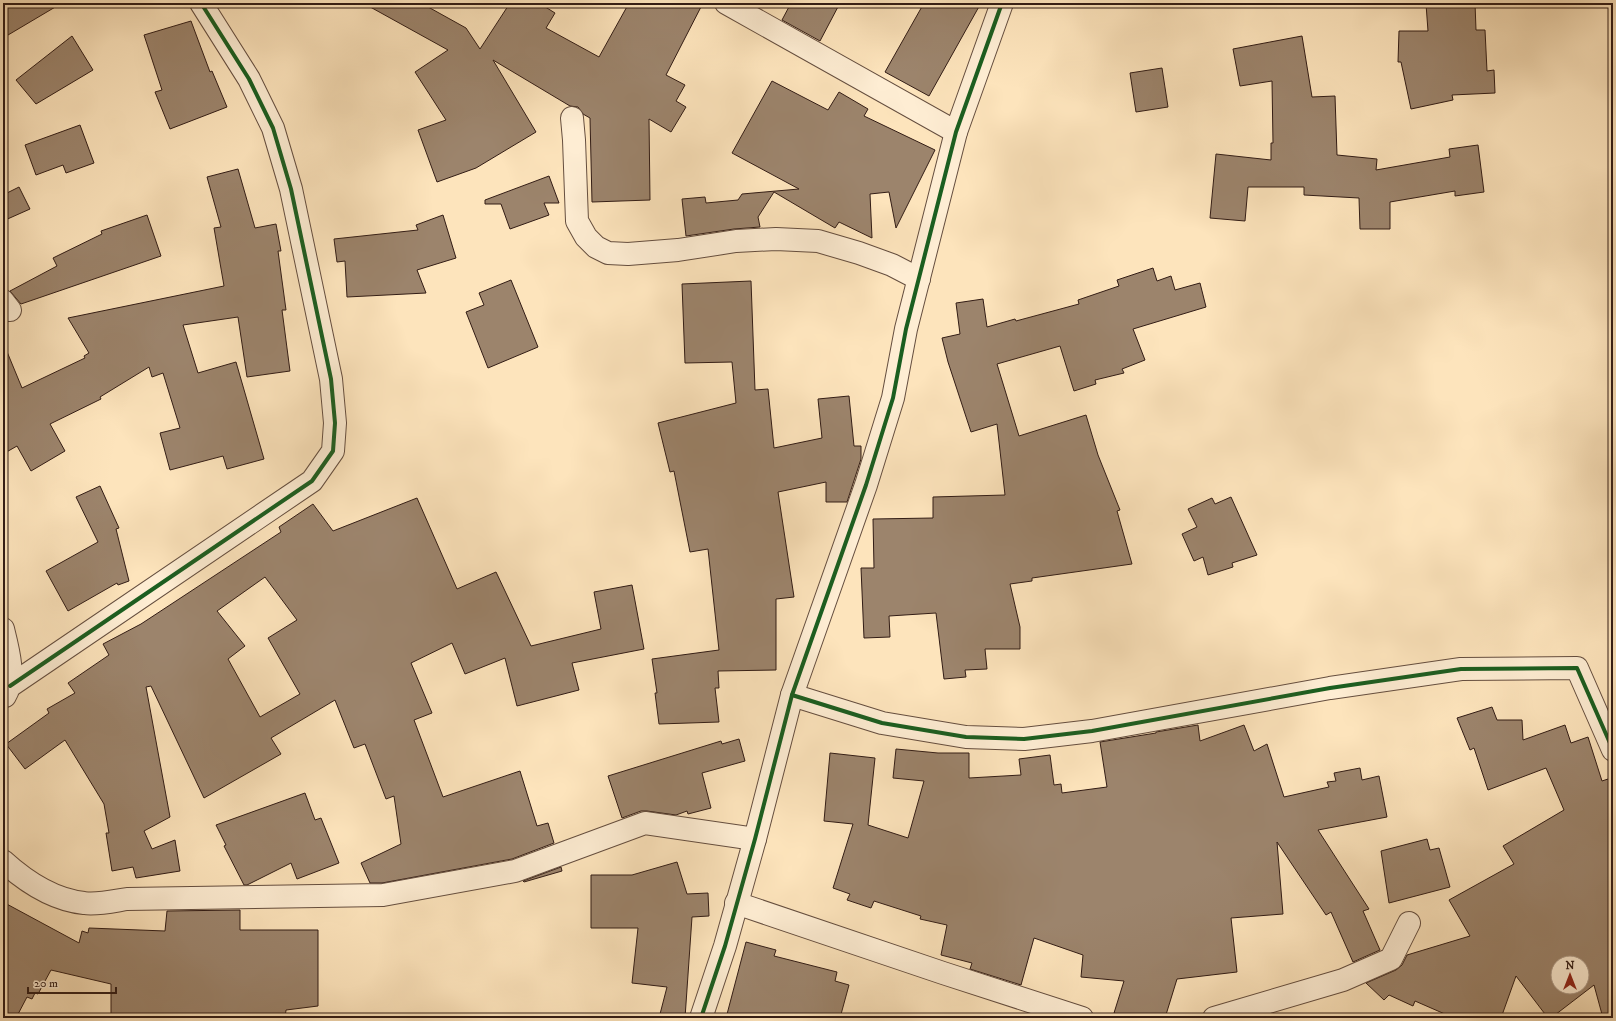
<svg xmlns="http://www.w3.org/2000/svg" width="1616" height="1021" viewBox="0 0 1616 1021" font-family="'IM FELL DW Pica',serif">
<rect width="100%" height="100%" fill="#fde4bc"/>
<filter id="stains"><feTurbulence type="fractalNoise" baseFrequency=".005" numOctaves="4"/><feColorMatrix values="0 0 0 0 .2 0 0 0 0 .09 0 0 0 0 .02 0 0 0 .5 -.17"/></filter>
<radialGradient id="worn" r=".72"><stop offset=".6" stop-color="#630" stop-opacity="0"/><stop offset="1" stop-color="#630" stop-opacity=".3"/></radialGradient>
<g fill="#9c846c" stroke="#321c15" fill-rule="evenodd">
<path d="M3,3H62L3,38Z"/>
<path d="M363,3H421L466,28L480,49L510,3H539L555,13L546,28L599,57L629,3H703L666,75L685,85L676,101L686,107L671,132L649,119L650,200L592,202L590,118L583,114L578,107L570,106L493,60L536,132L476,168L437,182L418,130L446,120L415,72L448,50Z"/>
<path d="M791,3H840L820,41L782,20Z"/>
<path d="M924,3H981L929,96L885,72Z"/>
<path d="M1451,3H1475L1476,30H1485L1487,71L1494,70L1495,93L1452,95L1453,100L1411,109L1401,62H1398L1399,31H1428L1426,4Z"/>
<path d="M191,21L210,72L212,71L227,107L170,129L155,92L162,90L144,35Z"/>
<path d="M72,36L93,70L36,104L16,80Z"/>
<path d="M1302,36L1312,97L1335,96L1337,155L1377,159L1376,170L1450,157L1449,149L1478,145L1484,192L1455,196V191L1390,202V229H1360L1359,198L1304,195V187H1248L1245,221L1210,218L1216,154L1271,160V143H1273L1272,81L1240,86L1233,49Z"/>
<path d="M1162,68L1168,107L1136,112L1130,73Z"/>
<path d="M772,81L828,110L839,92L868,109L864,116L935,150L896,228L889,192L870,194L872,238L839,222L835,228L774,192L758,217L760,227L734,229L686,236L682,199L705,197L706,203L738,200L742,194L799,189L732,153Z"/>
<path d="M80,125L94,163L66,173L63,165L36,175L25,145Z"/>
<path d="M238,169L255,228L276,224L281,251H278L286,310H282L290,371L247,377L238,317L183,325L198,373L236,362L264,459L227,469L223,456L170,470L160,433L180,428L163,373L152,377L149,367L100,397L101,399L50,424L65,451L31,471L17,446L3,454V342L22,388L85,358L84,356L89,353L68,318L224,286L214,228L221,227L207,177Z"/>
<path d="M549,176L559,203H544L549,215L510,229L501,204H485V200Z"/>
<path d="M19,187L30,209L3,221V195Z"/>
<path d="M147,215L161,256L21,304L10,291L57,266L53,258L102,234L101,231Z"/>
<path d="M443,215L456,258L417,270L426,293L347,297L345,261L337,262L334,239L418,230L416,225Z"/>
<path d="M1153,268L1157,281L1171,276L1175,290L1200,283L1206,307L1133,329L1145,360L1122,369L1124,373L1095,380L1096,384L1074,391L1060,346L997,364L1019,436L1086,415L1098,455L1120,510L1117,511L1132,564L1032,578V581L1010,584L1020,627V649H985L987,669L965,670L966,677L944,679L936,613L889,616L890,637L864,638L861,568H874L873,519L933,518V497L1005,495L997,424L971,432L948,362L942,338L960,334L956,303L983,299L987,327L1015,319L1016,321L1079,304L1078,300L1119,286L1117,280Z"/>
<path d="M511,280L538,347L488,368L466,312L484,305L479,293Z"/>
<path d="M751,281L755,390L768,389L774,448L822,438L818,399L849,396L854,446H861V459L847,502H826V482L778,492L794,597L776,599V670L718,671L719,688H715L719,722L659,724L655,693H657L652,659L719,650L708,549L690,552L674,471L670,472L658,423L736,403L732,362L685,363L682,284Z"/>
<path d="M100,486L119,528L116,529L129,581L118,585L117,583L68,611L46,571L98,542L76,497Z"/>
<path d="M1231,497L1257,555L1232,563L1233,567L1208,575L1203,557L1194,561L1182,534L1197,527L1188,509L1212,498L1215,504Z"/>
<path d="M417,498L457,589L496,572L531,646L601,629L594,592L632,585L644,649L572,663L579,690L517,706L505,658L465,674L452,643L411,663L432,713L414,720L443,797L520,771L537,826L548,823L554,843L512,859L382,883H370L361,863L401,844L394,796L386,799L365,744L354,748L335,700L271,738L281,754L204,798L151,686L146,687L170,817L144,831L152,849L175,840L180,871L136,878L133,867L112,871L106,833H109L104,804L65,740L25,769L6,744L49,713L47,709L75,693L68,683L109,655L103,644L141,624L281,532L279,527L313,504L333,531ZM265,577L297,620L268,638L300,694L260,717L228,659L245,646L217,611Z"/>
<path d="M1492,707L1497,720H1522L1523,740L1565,725L1571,743L1588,737L1602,781L1608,779L1613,793V1018H1603L1594,985L1551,1018H1548L1516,976L1501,1018H1454L1415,1001L1413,1006L1389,995L1384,1000L1366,983L1396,970L1402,965L1407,955L1470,936L1449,900L1514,864L1503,846L1564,810L1546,768L1488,790L1474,748L1470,750L1457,718ZM1558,963H1582V987H1558Z"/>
<path d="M1198,725L1200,741L1244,725L1254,751L1267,744L1284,797L1329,787L1327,782L1336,781L1334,773L1360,768L1362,780L1379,776L1387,817L1318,830L1369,909L1363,911L1380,950L1353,962L1331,912L1326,915L1277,842L1283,914L1231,918L1237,972L1177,979L1165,1018H1131L1114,1013L1124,981L1081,977L1083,955L1034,938L1021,985L970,969L972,963L941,955L947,925L920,919L921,916L874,901L871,908L847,900L850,894L833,888L853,824L824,821L830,753L875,758L868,825L908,838L924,781L893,778L896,749L938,753H969V778L1021,775L1019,759L1050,755L1054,785L1061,784L1062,793L1107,787L1100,742L1156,733V732Z"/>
<path d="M739,739L745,761L702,773L711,808L688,814L687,811L676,815L647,811H641L622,818L608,776L721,741L722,744Z"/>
<path d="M305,793L315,820L321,818L339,863L297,879L291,863L247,885H244L224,846L226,845L216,825Z"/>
<path d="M1427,839L1430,850L1439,848L1450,887L1389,903L1381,851Z"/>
<path d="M677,862L687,894L708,893L709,916L692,917L685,1018H659L667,987L632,983L638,928H591V875H632Z"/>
<path d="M561,867L562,871L524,882L523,881Z"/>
<path d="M3,902L79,943L82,931L88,933L89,928L165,931L167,911L240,910V930H318V1006L286,1010L285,1018H111V984L51,970L38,994L35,993L32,999L27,997L16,1018H3Z"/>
<path d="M746,942L776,950L774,956L837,972L835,981L849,985L840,1018H726Z"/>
</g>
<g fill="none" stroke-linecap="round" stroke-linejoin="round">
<defs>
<g id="street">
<path d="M726,3L956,132"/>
<path d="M572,118L574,140L577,221L586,237L596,247L608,253L628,254L678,250L736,241L776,239L818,241L859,253L892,265L919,279"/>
<path d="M3,301L10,310"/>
<path d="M3,629C8,649 16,678 5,696"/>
<path d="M10,686L312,481L333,451L335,423L331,379L291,189L273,128L249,79L201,3"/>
<path d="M792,695L882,723L966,737L1024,739L1092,731L1330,688L1461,669L1577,668L1613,750"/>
<path d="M3,861C25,881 54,900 84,903C97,905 114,901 127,899L383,895L515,871L645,823L755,839"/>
<path d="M736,903L943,973L1082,1018"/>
<path d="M701,1018L725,946L755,839L792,695L866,485L893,398L906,329L956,132L1002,3"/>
<path d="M1214,1018L1343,980L1391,959L1409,923"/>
</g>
</defs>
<use href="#street" stroke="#654e3f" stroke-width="24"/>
<use href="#street" stroke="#feedd3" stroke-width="22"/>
<defs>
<g id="cycleway">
<path d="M10,686L312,481L333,451L335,423L331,379L291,189L273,128L249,79L201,3"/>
<path d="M792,695L882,723L966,737L1024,739L1092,731L1330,688L1461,669L1577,668L1613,750"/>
<path d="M701,1018L725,946L755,839L792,695L866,485L893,398L906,329L956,132L1002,3"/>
</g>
</defs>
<use href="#cycleway" stroke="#feedd3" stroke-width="6"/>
<use href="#cycleway" stroke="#1b5e20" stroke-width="4"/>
</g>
<rect width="1616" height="1021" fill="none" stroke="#fde4bc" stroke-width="16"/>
<rect x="4" y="4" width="1608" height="1013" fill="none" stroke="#321c15" stroke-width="2"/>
<rect x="8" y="8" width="1600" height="1005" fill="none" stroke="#321c15"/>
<g transform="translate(1570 975)"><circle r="19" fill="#feedd3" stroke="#ac9987"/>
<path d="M0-3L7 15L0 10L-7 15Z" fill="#8f2418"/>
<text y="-6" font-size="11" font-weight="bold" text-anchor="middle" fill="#321c15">N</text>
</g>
<path d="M28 987v6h88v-6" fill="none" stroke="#321c15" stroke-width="2"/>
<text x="34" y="987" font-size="12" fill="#321c15" stroke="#feedd3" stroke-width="3" paint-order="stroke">20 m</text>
<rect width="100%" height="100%" filter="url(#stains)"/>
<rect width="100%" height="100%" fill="url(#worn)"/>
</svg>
